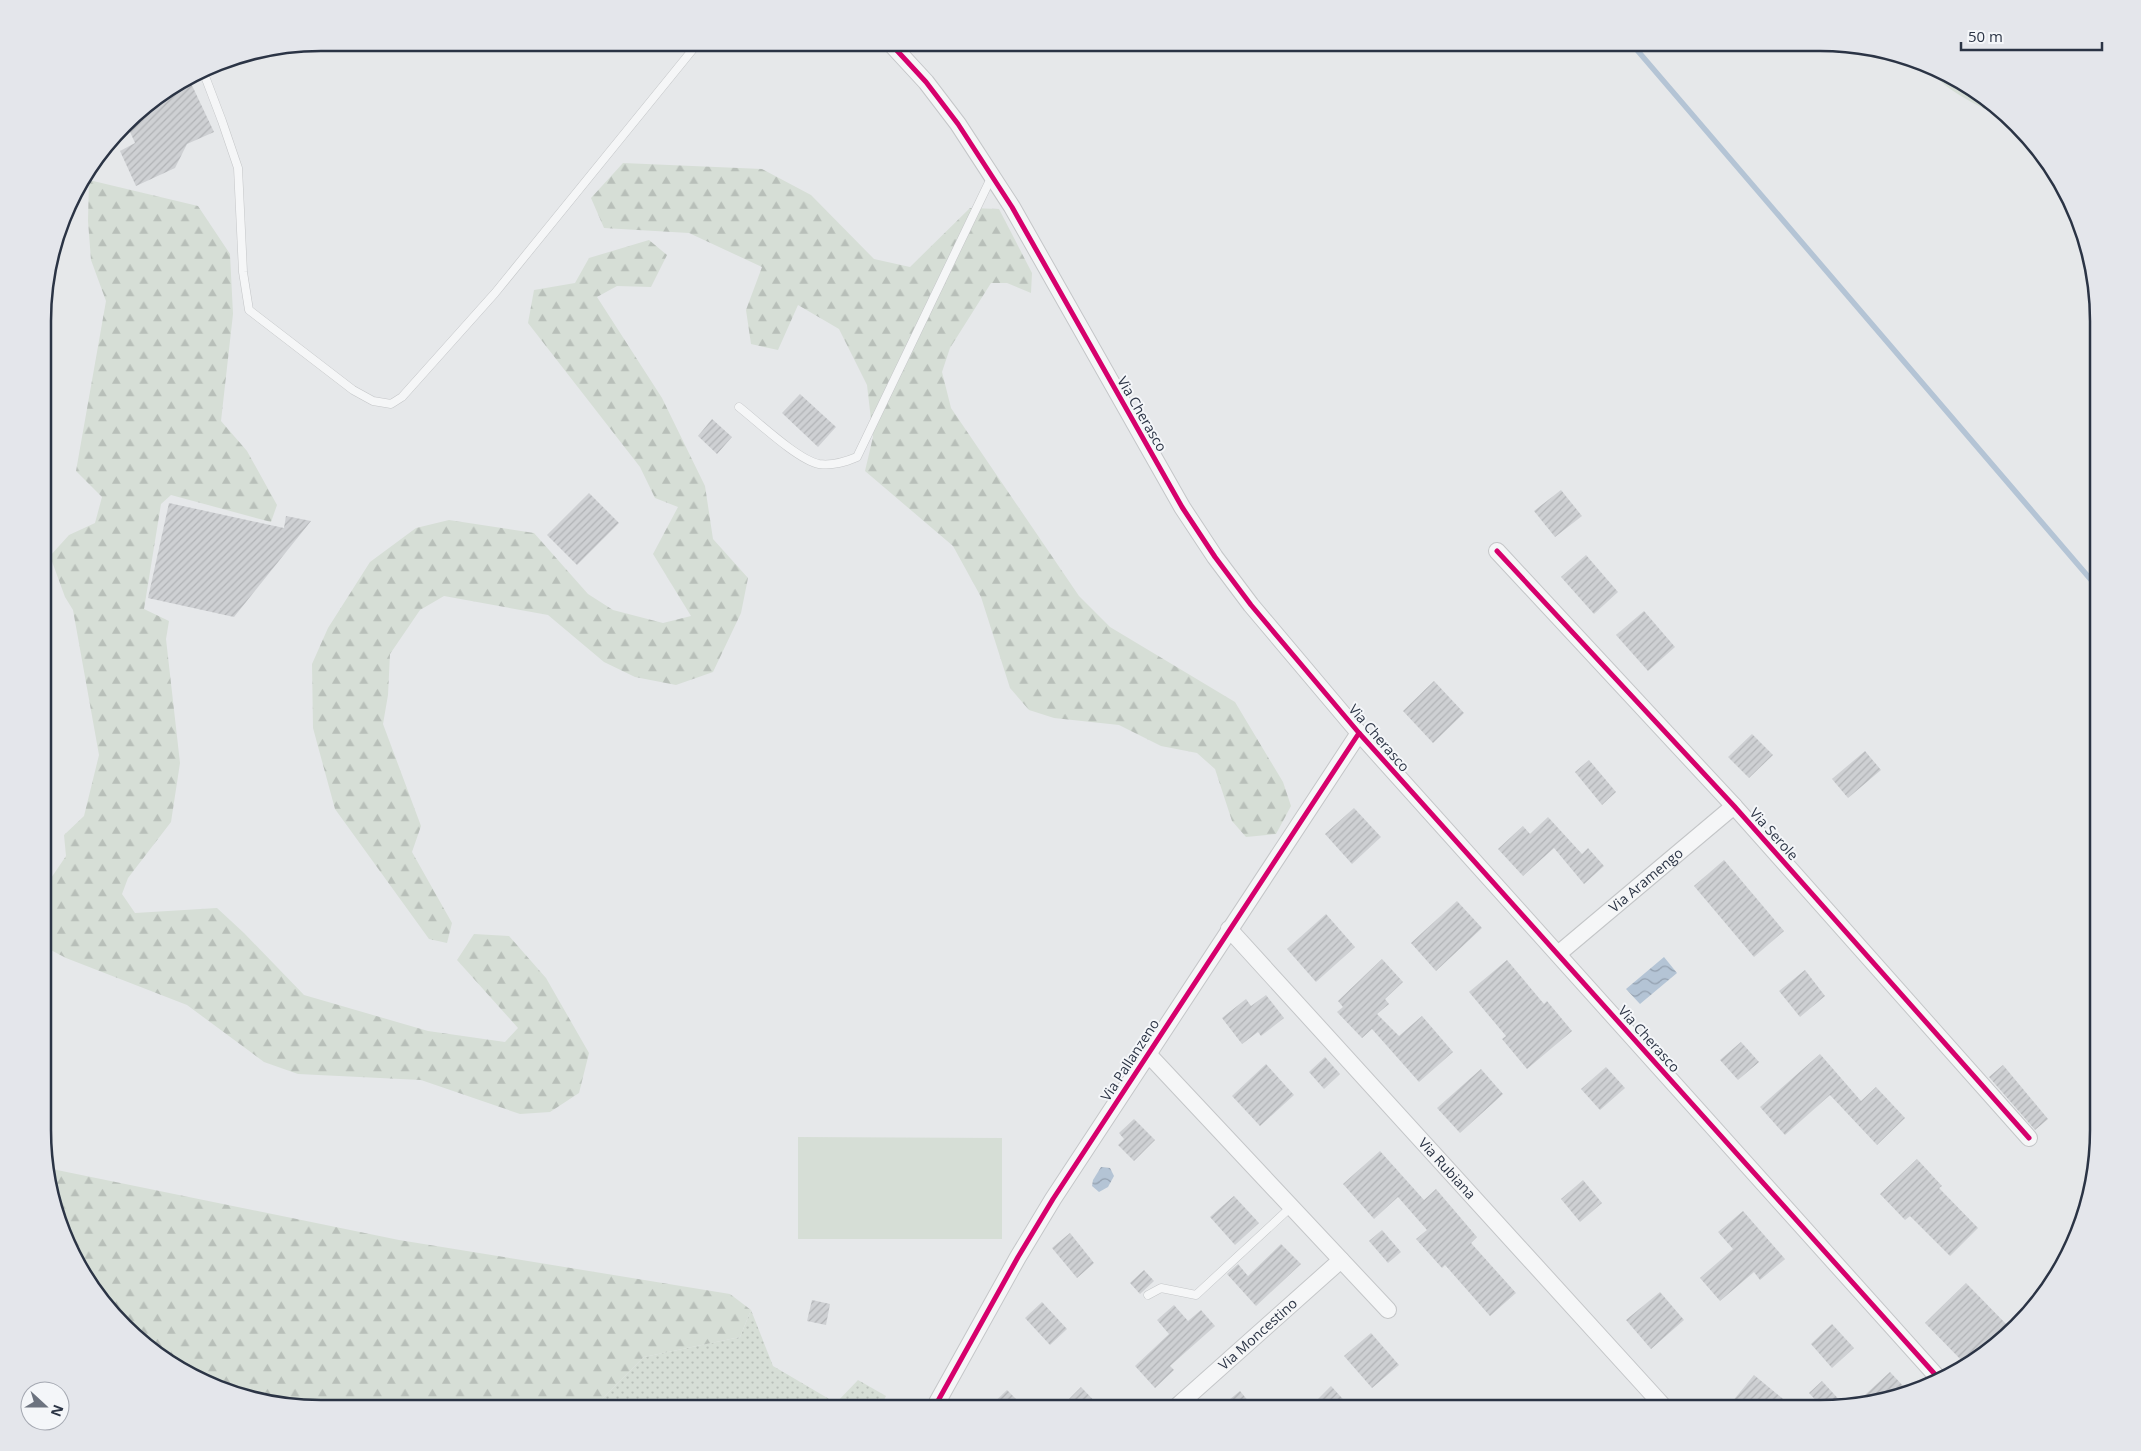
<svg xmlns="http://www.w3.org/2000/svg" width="2141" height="1451" viewBox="0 0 2141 1451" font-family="'Open Sans',sans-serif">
<defs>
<pattern id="grass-dots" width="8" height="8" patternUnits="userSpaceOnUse" patternTransform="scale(1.25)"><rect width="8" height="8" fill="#d6ded6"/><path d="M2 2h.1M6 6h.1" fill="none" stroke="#b8bfb9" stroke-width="1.8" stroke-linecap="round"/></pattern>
<pattern id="forest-firs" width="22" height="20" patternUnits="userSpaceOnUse" patternTransform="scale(1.25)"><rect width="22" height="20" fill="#d6ded6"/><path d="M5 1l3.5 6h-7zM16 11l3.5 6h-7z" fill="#b8bfb9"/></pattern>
<pattern id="water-waves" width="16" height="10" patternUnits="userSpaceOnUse" patternTransform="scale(1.25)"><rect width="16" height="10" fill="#b4c4d5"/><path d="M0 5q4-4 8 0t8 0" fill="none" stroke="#93a0af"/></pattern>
<pattern id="building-hatch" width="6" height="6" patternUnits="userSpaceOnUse" patternTransform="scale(1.25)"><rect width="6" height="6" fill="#ced0d3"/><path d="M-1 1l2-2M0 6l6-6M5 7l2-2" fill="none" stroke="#b1b3b6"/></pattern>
</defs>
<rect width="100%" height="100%" fill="#e6e8ea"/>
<path fill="url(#grass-dots)" d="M751,1310L773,1366L836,1403L858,1380L886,1396L880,1408H593L644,1357L740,1337Z"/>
<g fill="url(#forest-firs)">
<path d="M1926,66L1989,100L2006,119C1977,105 1946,92 1926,66Z"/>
<path d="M623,163L762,169L811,195L874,259L910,267L970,208L999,209L1032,273L1031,293L1007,283H991L950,348L942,372L951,408L1079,596L1110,627L1235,702L1283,782L1291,806L1276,834L1246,837L1232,821L1215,769L1197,753L1161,746L1119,725L1054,718L1029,710L1010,688L981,597L953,546L865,471L873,437L867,385L839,329L798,305L778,350L751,344L746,310L762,267L689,233L604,228L591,198Z"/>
<path d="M89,180L198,206L230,254L233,314L221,421L247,451L277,505L271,522L171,495L161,504L144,609L169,621L166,639L180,763L171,822L128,878L122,894L135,913L217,908L244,933L304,995L428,1031L505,1042L518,1028L457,960L474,934L509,936L546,978L589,1053L579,1093L550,1112L520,1114L421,1080L298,1074L264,1062L187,1005L66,958L45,947V887L66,856L64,835L84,816L99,755L73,610L65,597L50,556L69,535L95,523L102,497L76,471L106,301L91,260L88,221Z"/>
<path d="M649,240L667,255L651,287L617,286L597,297L662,398L705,486L713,539L748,578L741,613L713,672L676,685L635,677L604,662L548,615L444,596L420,610L390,654L388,695L383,724L421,826L412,852L452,923L447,943L429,939L335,809L313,728L312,664L328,628L370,562L416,528L449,520L534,533L588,594L613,610L663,623L691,616L653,554L678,507L655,498L640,467L528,323L534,290L575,283L589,258Z"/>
<path d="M45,1165L52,1169L399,1240L730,1294L751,1310L740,1337L644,1357L593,1408H303L231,1394L152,1351L80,1269Z"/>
</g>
<path fill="#d6ded6" d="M798,1137L1002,1138V1239H798Z"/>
<g fill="url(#water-waves)">
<path d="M1664,957L1677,973L1640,1004L1626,989Z"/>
<path d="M1101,1167L1110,1168L1114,1176L1108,1187L1099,1192L1092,1186L1093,1180Z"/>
</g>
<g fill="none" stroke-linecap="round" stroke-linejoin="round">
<path stroke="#b4c4d5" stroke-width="5.5" d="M1631,43L2098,588"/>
</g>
<g fill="url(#building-hatch)">
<path d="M189,79L214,132L187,144L175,168L136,186L120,151L135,143L127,125L137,112Z"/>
<path d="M800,394L836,427L818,447L782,413Z"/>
<path d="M712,419L732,437L717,454L698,436Z"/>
<path d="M1561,490L1582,516L1555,537L1534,511Z"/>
<path d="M589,493L619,523L577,565L547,535Z"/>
<path d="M169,503L284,528L286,516L311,521L234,617L148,598Z"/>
<path d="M1586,555L1618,592L1594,614L1561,577Z"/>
<path d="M1644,611L1675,647L1648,671L1616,635Z"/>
<path d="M1434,681L1464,713L1433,743L1403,711Z"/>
<path d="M1752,734L1773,755L1749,778L1728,757Z"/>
<path d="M1865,751L1881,770L1848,798L1832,779Z"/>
<path d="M1589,760L1616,792L1602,805L1575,772Z"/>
<path d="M1354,808L1381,837L1352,864L1325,834Z"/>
<path d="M1548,817L1582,854L1588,848L1604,866L1584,884L1554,848L1523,876L1498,849L1523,826L1530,834Z"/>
<path d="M1724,860L1784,931L1754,957L1694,886Z"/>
<path d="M1457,901L1482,928L1436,971L1411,943Z"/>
<path d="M1326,914L1355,947L1316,982L1287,949Z"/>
<path d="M1382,959L1403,982L1385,999L1389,1004L1377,1014L1399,1036L1422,1016L1453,1052L1419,1082L1372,1029L1362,1038L1337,1012L1343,1007L1338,1001Z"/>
<path d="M1507,960L1544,1004L1547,1001L1572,1031L1527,1069L1502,1039L1506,1036L1469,992Z"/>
<path d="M1805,970L1825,996L1800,1017L1779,991Z"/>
<path d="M1266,995L1284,1018L1261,1036L1258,1032L1242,1044L1222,1018L1246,999L1251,1006Z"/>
<path d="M1741,1042L1759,1062L1738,1080L1720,1060Z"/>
<path d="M1820,1054L1861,1101L1876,1087L1905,1118L1877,1145L1830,1095L1785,1135L1760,1107Z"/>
<path d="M1325,1057L1340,1074L1324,1089L1309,1072Z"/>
<path d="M1266,1064L1294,1095L1260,1126L1232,1096Z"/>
<path d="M2003,1065L2048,1119L2035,1130L1989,1077Z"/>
<path d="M1606,1067L1625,1088L1600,1110L1581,1089Z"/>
<path d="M1481,1069L1503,1094L1460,1133L1437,1108Z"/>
<path d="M1134,1119L1155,1140L1134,1161L1118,1145L1124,1139L1119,1133Z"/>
<path d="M1380,1151L1424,1200L1436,1189L1477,1237L1471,1243L1516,1293L1490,1316L1445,1265L1442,1268L1416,1239L1427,1230L1398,1197L1374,1219L1343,1184Z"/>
<path d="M1917,1159L1942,1186L1939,1188L1978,1228L1950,1256L1910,1216L1905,1220L1880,1194Z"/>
<path d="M1583,1180L1602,1203L1580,1222L1561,1199Z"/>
<path d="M1234,1196L1259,1223L1235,1245L1210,1217Z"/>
<path d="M1743,1211L1785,1259L1760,1280L1754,1272L1720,1301L1700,1278L1733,1249L1718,1232Z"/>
<path d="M1382,1230L1401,1252L1388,1263L1369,1241Z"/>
<path d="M1070,1233L1094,1263L1077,1278L1052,1248Z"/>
<path d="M1281,1244L1301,1264L1256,1306L1227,1274L1238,1264L1248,1276Z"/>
<path d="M1144,1270L1154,1281L1140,1294L1130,1283Z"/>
<path d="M1966,1283L2008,1326L1966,1365L1925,1323Z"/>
<path d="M1660,1292L1684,1320L1651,1349L1626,1320Z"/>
<path d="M812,1300L830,1304L826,1325L807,1321Z"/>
<path d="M1042,1302L1067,1329L1050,1345L1025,1318Z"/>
<path d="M1174,1305L1188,1321L1201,1310L1215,1326L1170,1366L1174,1370L1155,1388L1135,1366L1169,1334L1157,1320Z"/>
<path d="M1832,1324L1854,1348L1832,1368L1811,1344Z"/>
<path d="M1371,1333L1399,1365L1372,1388L1344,1356Z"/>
<path d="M1890,1372L1906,1389L1892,1399L1855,1404Z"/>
<path d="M1754,1375L1794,1408H1727Z"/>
<path d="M1822,1381L1844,1405L1823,1408L1809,1393Z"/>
<path d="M1331,1386L1351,1408H1327L1318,1399Z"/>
<path d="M1081,1387L1101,1408H1060Z"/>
<path d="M1007,1390L1025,1408H988Z"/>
<path d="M1240,1391L1254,1408H1219Z"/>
</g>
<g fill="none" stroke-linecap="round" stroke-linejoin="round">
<defs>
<g id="lane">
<path d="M203,71L222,121L238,168L243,272L249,310L353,390L373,401L391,404L402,397L495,293L698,43"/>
<path d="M739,407C758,422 798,460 819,464C833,466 845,462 857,457L992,176"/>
<path d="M1148,1295L1161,1288L1196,1295L1291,1207"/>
</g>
<g id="street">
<path d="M890,43L926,82L958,124L1012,207L1182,507L1215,557L1251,605L1359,733L1941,1381"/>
<path d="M1497,551L1734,806L2029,1138"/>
<path id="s1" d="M1229,929L1665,1408"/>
<path id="s2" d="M1558,954L1734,806"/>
<path d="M1148,1054L1388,1310"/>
<path d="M934,1408L1018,1257L1053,1199L1359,733"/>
<path id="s3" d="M1175,1408L1341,1260"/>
</g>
</defs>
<use href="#lane" stroke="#c4c6c8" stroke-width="9"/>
<use href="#street" stroke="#c4c6c8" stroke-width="18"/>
<use href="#lane" stroke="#f5f6f7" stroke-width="8"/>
<use href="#street" stroke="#f5f6f7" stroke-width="16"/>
<defs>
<g id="cycleway">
<path d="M890,43L926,82L958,124L1012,207L1182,507L1215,557L1251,605L1359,733L1941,1381"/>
<path d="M1497,551L1734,806L2029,1138"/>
<path d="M934,1408L1018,1257L1053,1199L1359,733"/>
</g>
</defs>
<use href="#cycleway" stroke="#f4f6f9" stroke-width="8"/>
<use href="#cycleway" stroke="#d6006c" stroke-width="5"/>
</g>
<g text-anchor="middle" stroke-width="4" stroke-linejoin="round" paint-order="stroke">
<g font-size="14" fill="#2b3445" stroke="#f4f6f9">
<text transform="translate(1142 414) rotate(60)" y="5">Via Cherasco</text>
<text transform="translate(1379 738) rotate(49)" y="5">Via Cherasco</text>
<text transform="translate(1774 834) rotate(48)" y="5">Via Serole</text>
<text dy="5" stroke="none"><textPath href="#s2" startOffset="115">Via Aramengo</textPath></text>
<text transform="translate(1649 1039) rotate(48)" y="5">Via Cherasco</text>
<text transform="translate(1130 1060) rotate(-57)" y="5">Via Pallanzeno</text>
<text dy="5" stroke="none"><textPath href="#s1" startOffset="324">Via Rubiana</textPath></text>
<text dy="5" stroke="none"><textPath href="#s3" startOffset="111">Via Moncestino</textPath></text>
</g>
</g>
<path d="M0 0H2141V1451H0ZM321 51H1820A270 270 0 0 1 2090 321V1130A270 270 0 0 1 1820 1400H321A270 270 0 0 1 51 1130V321A270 270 0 0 1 321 51Z" fill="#e4e6eb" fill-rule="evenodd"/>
<path fill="none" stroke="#2b3445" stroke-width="2.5" d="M321 51H1820A270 270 0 0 1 2090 321V1130A270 270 0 0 1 1820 1400H321A270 270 0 0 1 51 1130V321A270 270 0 0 1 321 51Z"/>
<g transform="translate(45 1406) rotate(111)"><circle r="24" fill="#f4f6f9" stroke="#a4a8b1"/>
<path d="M0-4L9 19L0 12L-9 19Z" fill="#6c737f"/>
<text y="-8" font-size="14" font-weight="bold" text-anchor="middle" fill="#2b3445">N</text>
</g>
<path d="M1961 42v8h141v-8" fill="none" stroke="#2b3445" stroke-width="2.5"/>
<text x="1968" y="42" font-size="15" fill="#2b3445" stroke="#f4f6f9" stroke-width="4" paint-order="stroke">50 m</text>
</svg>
